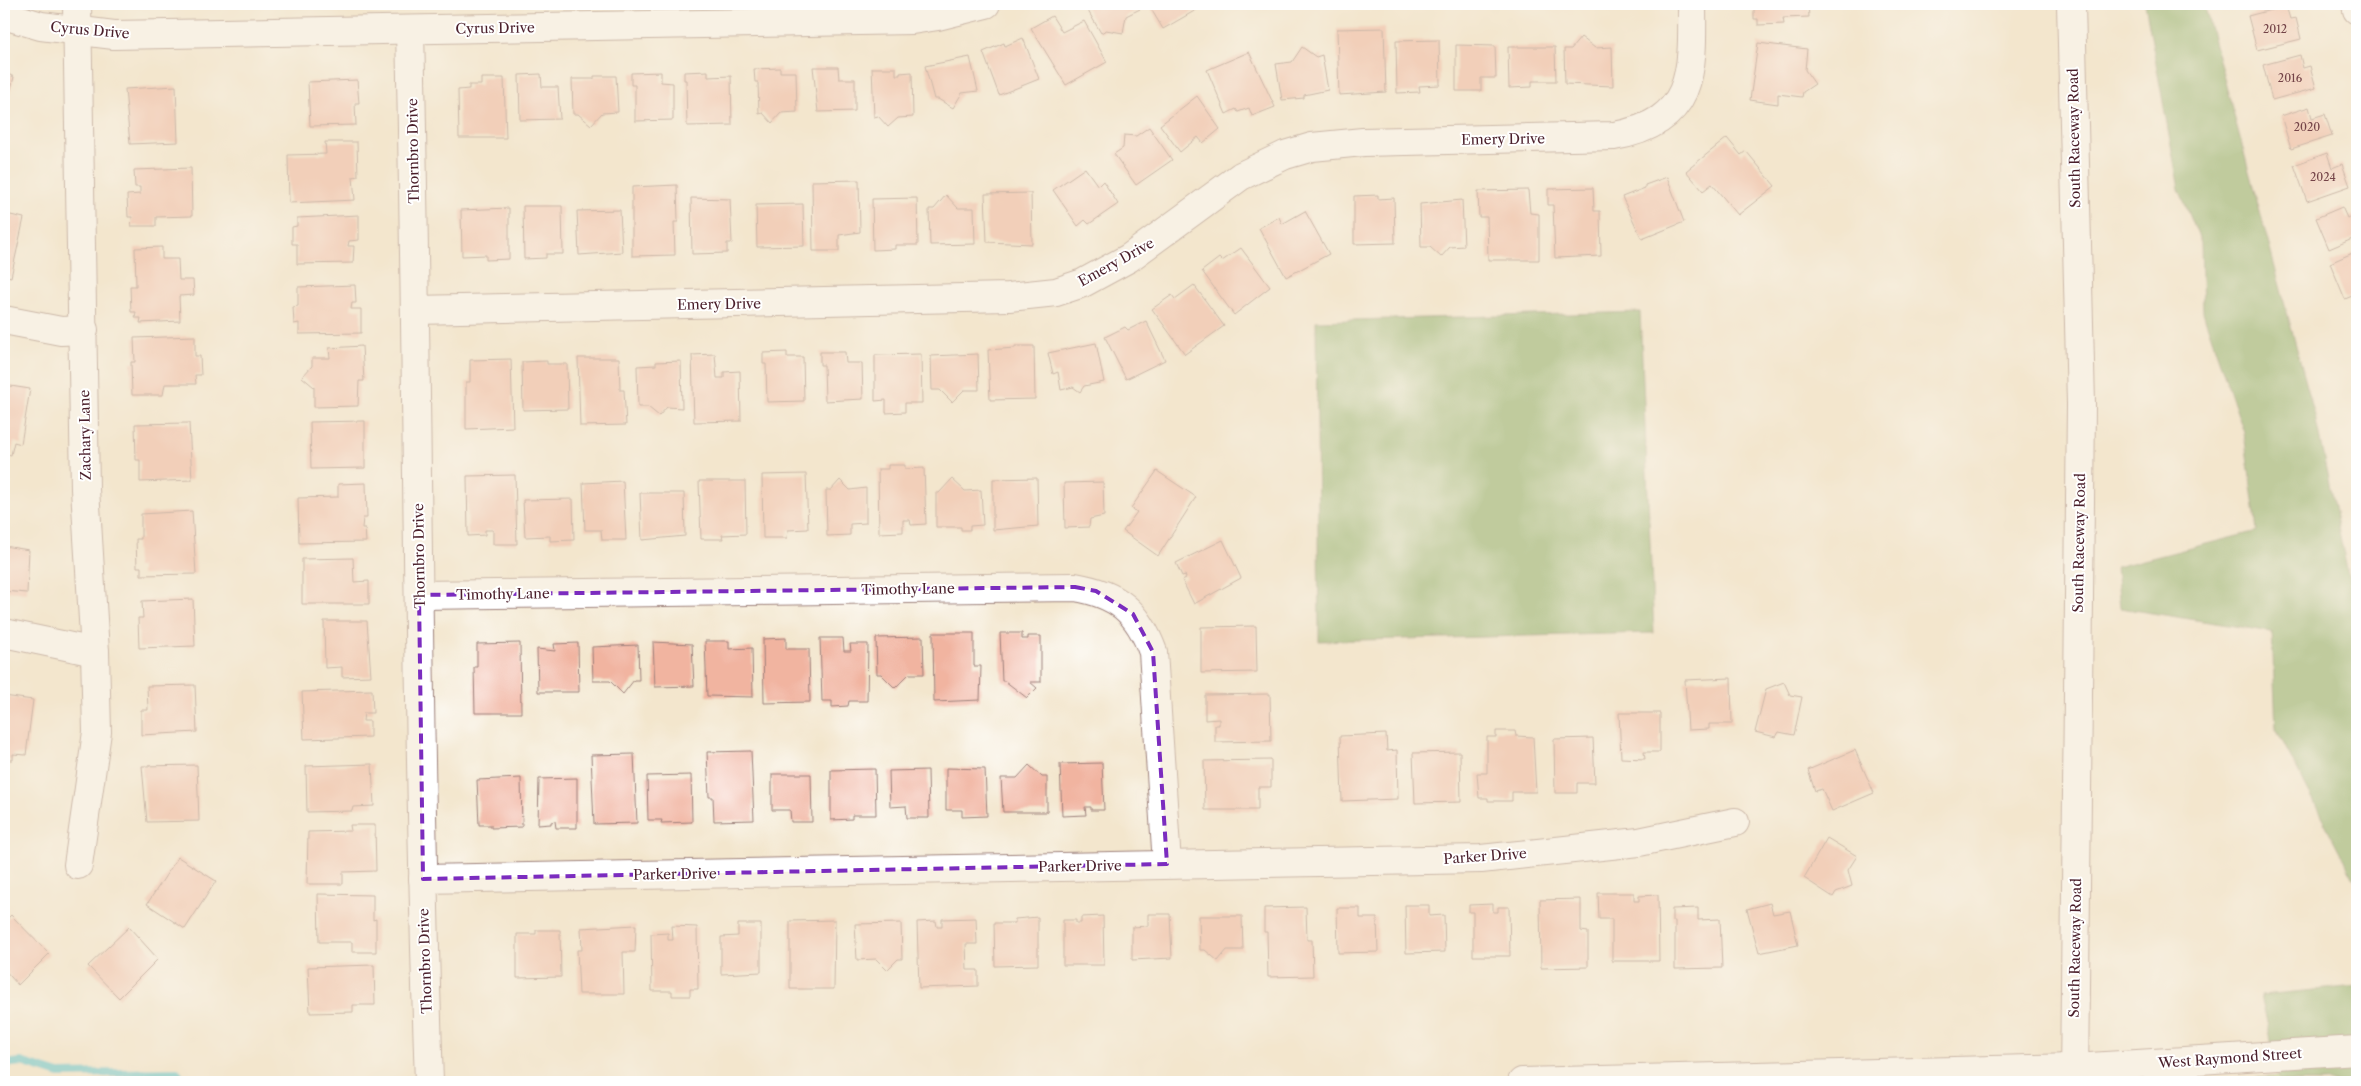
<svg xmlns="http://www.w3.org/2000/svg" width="2361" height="1086" viewBox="0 0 2361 1086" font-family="'Libre Caslon Text',serif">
<rect width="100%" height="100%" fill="#fff"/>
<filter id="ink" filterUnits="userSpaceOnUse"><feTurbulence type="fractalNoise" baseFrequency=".02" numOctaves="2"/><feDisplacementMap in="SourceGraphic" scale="10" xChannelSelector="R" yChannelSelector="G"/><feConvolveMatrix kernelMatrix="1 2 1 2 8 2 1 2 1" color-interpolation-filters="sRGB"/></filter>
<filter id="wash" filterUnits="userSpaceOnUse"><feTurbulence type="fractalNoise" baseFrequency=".0096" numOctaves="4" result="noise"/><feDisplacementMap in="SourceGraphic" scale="20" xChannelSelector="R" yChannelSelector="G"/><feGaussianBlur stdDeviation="1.12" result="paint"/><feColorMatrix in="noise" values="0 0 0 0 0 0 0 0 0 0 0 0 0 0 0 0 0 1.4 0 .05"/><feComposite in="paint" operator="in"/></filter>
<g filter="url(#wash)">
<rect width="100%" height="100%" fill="#f3e6cd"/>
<path fill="#a4c771" stroke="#77734e" d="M2324,1073V1082H2199Z"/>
<g fill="#83ac63" stroke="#666647">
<path d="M2145,4H2204L2315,416L2357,618V885L2276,729L2272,632L2120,608L2116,567L2257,531L2244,433L2203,312L2201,243L2179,189Z"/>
<path d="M1640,312L1654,633L1319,641L1316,321Z"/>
<path d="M2357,986V1082H2280L2261,995Z"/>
</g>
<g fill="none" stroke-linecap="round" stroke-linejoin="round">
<path stroke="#56c3cf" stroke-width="8" d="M4,1064L21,1062L59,1074L177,1072L183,1082"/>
</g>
<g id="blocks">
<g fill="#f1b4a0">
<path d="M1084,4H1138L1140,9L1126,16L1123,33L1106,30L1101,33Z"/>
<path d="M1148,4H1202L1203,6L1163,29Z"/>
<path d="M1754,4H1808L1809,17L1783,18L1784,24L1758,25V19H1754Z"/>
<path d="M2286,6L2290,19L2296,18L2301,39L2257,50L2248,16Z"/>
<path d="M1052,16L1062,32L1084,21L1107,62L1066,85L1031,28Z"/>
<path d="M1384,28L1386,92L1339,95L1337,29Z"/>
<path d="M1581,37L1595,48L1612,47L1613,86L1565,84L1564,49H1571Z"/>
<path d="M1023,38L1039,79L999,95L983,52L1004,43L1005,46Z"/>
<path d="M1439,40L1440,85L1419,86L1420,92L1397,93L1396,41Z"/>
<path d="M1758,43L1807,49L1805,70L1815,84L1803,92L1802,97L1778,94V104L1750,100Z"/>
<path d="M1456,45L1495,46L1496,78H1481V91H1456Z"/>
<path d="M1302,47L1316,57L1322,55L1328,90L1304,95V98L1282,100L1276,64L1292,62Z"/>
<path d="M1508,47H1555L1556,81H1532V87L1509,88Z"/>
<path d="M1249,52L1275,107L1252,116L1249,108L1238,112L1236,109L1226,114L1207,70Z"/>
<path d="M2300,55L2303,68L2310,66L2316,88L2272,100L2263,65Z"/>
<path d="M970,57L978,91L962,93L953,108L938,99H934L925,66Z"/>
<path d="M813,67H838L839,79H855V111L818,112Z"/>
<path d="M780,68V72H796L797,112L781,113L772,123L763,113L759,114L758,82H755L754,69Z"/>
<path d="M872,68H896V75H900V73L912,72L913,117L898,118L888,127L878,116L874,117Z"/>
<path d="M708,71V77L731,76L732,125L687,126L686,80H684V72Z"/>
<path d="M4,72L14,77L4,115Z"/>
<path d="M661,72V82L673,83V120L635,121V85H631V73Z"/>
<path d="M541,74L542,87H558L560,119L520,120L519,75Z"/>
<path d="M594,76H616L618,112L602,113L591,125L578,114H573L572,79H594Z"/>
<path d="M481,78H504L506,138H459L458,90L469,89V85H481Z"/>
<path d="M357,80L359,103H355L356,125L310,126L308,82Z"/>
<path d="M176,86L178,142L130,144L125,89Z"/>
<path d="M1197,96L1220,129L1203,143L1198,137L1180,152L1160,125Z"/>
<path d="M2309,107L2312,118L2325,114L2332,136L2291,149L2281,116Z"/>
<path d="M1149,127L1172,160L1136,185L1114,154L1123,148L1124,135L1136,136Z"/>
<path d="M1727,138L1741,155L1746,151L1775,186L1738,215L1712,184L1703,191L1686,171Z"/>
<path d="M325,142H357L358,176L353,177L355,200L289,203L288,155L326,154Z"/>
<path d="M2327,153L2332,168L2342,164L2350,186L2307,201L2294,165Z"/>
<path d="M191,168L192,216L156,217V226H131L132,217H128L127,195L140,194V187H135L134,170Z"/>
<path d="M1085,168L1098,186L1103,181L1118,204L1089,224L1085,220L1078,226L1053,190Z"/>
<path d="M1667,177L1684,222L1642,239L1622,197L1645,188V185Z"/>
<path d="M859,180L860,232L839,235V251H813L812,181Z"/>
<path d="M677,185L678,222H674L675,255L632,256V187Z"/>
<path d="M1593,188L1594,211H1600L1601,256L1555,258L1553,205H1548V189Z"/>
<path d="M1528,190L1530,213L1539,214V260H1488L1487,217H1479L1478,191Z"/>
<path d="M1031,193L1032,244L987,242L985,194Z"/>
<path d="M946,195L958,208H974L975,244L930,245L929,209H934Z"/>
<path d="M1378,195V199L1394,198L1395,243L1354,244V196Z"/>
<path d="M691,198L730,199L732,243H727V253L692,254Z"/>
<path d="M917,198L918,245H895V249L873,250L872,199Z"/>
<path d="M1462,200L1464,246L1450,247L1441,257L1430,247H1421L1420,204Z"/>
<path d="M803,204L804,246L757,247L756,205Z"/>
<path d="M523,206H562L563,254H546V258L524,259Z"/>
<path d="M2342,207L2347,218L2357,214V237L2329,249L2316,218Z"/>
<path d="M4,208H8L6,214L24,218L11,277L4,275Z"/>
<path d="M509,208V259L486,260V255L462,256L461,210Z"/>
<path d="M620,210L622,252L579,255L577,211Z"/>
<path d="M1305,211L1329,254L1286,277L1259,228L1279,217L1282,224Z"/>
<path d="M359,215V240L349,241L348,246H354L353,263L297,264V244H292V227L297,226V218Z"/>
<path d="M162,247V259H178L179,280H193L194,295L179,296L180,321L140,323L141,318H135L136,312H131L130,286H136L135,248Z"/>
<path d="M1241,248L1270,287L1234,315L1202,271L1219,258L1222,261Z"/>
<path d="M2357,251V294L2345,299L2330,263Z"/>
<path d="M355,285L356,303H352L351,309H361V333L299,334V323L294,324L293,307L298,306V287Z"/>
<path d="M1194,285L1224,326L1185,354L1152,309L1172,295L1175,299Z"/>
<path d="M2357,311V324L2353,313Z"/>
<path d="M1146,321L1165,360L1126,379L1105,337L1125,327L1128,330Z"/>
<path d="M195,336V356H200L201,375H195L196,384H165L163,395H132L131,362H135L134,338Z"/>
<path d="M1096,343L1104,382L1084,386L1080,392L1073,387L1061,390L1058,372L1053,374L1048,353Z"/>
<path d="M362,346L364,381H359L358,406L314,407V387L302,377L312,366V358H330L329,348Z"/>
<path d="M1015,346H1034L1035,399L990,400L988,350L1015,348Z"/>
<path d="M787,352V357H803L804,401L767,402L766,364H763V353Z"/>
<path d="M820,352H845L846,363H862L863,399L825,401L824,365H820Z"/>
<path d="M715,354L717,378H724V372L740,371L741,421L694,422L692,355Z"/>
<path d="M921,354L922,403H905V412L886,413V400L875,401V355Z"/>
<path d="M978,354L979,390H964L952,402L940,390H932L931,356Z"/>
<path d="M578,358H619L620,390H624L626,425L580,426Z"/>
<path d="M511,359L513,427L466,429V382H470V360Z"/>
<path d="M547,361V364H567L568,409L523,410L522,362Z"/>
<path d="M681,361L682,408L667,407L659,416L648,407H638L637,366L656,365V362Z"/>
<path d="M4,385L30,389L21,444L14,442L11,455L4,454Z"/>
<path d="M365,421V468L311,469L310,422Z"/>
<path d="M189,423L192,480L140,482V460H136L135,424Z"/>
<path d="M888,465H905V469L924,468L926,524L911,525L910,520H903V532L879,533L878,469H888Z"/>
<path d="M1157,471L1196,497L1158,556L1123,531L1137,512L1131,508Z"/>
<path d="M806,474L808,529L788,530L787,538H763L762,475Z"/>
<path d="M515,475L517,544H493V530H485V535L468,536L467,476Z"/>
<path d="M1037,478L1038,526L993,530V479Z"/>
<path d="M952,479L965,491L981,490L983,525L970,526V530H961V527H936V493H939Z"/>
<path d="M840,480L850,490L866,488V523L850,524V535L827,536L826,490H831Z"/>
<path d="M623,481L626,540H602L601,530H585L583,483Z"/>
<path d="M699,481H745L746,534L722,535L723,539H701Z"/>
<path d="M1103,482L1104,516L1090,519L1089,527L1065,528L1064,483Z"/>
<path d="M366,483L367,518H363L362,528H365L366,542L299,543L298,498L338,497V484Z"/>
<path d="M640,493H684L685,536L642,540Z"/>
<path d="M573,499L574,540L550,541V536L525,537L523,500Z"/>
<path d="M192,511L196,574L141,575V567H137L136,539H141V514Z"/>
<path d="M1223,540L1241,578L1194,604L1182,580L1186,578L1185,575L1182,576L1176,563Z"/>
<path d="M4,546L29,550L27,593L4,591Z"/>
<path d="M353,558L354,582L369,581V604H302V559Z"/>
<path d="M193,599L195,646L139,648L138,618H143L142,601Z"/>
<path d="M324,621H367L371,676L342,677V667L325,668Z"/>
<path d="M1256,626L1257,672L1201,673V627Z"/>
<path d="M933,633H974V666H981L980,700L934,702Z"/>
<path d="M1000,633H1022V639H1028V636H1041V682H1030L1037,688L1027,698L1005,681H1002Z"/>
<path d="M923,637L924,674H909L895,688L881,674H877L876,638Z"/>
<path d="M786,638V649H809L810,702L764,703L763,639Z"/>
<path d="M820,638H843L844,651H851L850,644H868L867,701H849L848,706L832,707V701H822Z"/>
<path d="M705,641H729V649L752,648L753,697L707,696Z"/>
<path d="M653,642L692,644L694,686L655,687Z"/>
<path d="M520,643L521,713H475L474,667H477V644Z"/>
<path d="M578,643L579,692H538L537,649L555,651L554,644Z"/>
<path d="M638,645L639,680H634L623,694L610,681H593L592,647Z"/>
<path d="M1731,678L1732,724H1709V729L1688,730L1685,680Z"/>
<path d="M1784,682L1790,695L1802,697L1794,735L1779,732L1776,737L1755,732L1766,689Z"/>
<path d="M195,685L197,732L141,735V710H148L147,686Z"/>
<path d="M372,690L373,713H364L363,721H370V737L304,739L302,692Z"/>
<path d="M1270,694L1271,741L1215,742V725H1219V719L1205,720V695Z"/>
<path d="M4,696L33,700L26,755L13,754V760H4Z"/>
<path d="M1619,713H1660V752H1644L1645,759L1621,758Z"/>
<path d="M1496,731H1515L1516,736L1533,737L1536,792H1512V801H1488V798H1479L1477,773H1487V737H1496Z"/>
<path d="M1386,734L1387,751L1397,750L1398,799L1342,801L1340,736Z"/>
<path d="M1593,738L1595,783H1577V793H1555L1554,739Z"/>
<path d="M1855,750L1874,793L1832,811L1822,789L1815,791L1808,770Z"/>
<path d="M751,751L754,820L714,821L713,797H709L707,752Z"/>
<path d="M1460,752L1461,802L1415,803L1413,753Z"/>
<path d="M634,754L637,823L594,824L591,755Z"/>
<path d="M1271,760V787H1258V810H1205L1204,761Z"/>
<path d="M1102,763L1104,810H1091V807H1085L1086,815L1062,816L1060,764Z"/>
<path d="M372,764L374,806L353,807L352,811L307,812L306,766Z"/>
<path d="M197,765L199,821L147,822L142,766Z"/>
<path d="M1029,765L1042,777H1047V812H1003L1001,778H1017Z"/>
<path d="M946,768L985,769L987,816L962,817V810H946Z"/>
<path d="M875,769L876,815H852V819L831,820V770Z"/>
<path d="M928,770L929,818H907L906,806L890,807L889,771Z"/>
<path d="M772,774H811L812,822H791L790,810H772Z"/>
<path d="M691,775L692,822L661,823L662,820H648L647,776Z"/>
<path d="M521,778L522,827L491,828V825H479L477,780Z"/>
<path d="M577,778V828H556L555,821L551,822V824L538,825L539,779Z"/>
<path d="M350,825H375L376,871L343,872V884H307L308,832L351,831Z"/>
<path d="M1827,838L1857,856L1848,870L1852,886L1836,892L1833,897L1804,878Z"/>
<path d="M178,857L216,881L185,929L147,904Z"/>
<path d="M1598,893H1634V901H1639V896L1658,895L1659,961H1612V919H1599Z"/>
<path d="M318,894L373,895V920L376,919V952H352V942H319Z"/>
<path d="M1581,899V931L1588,932V967L1541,968L1540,900Z"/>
<path d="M1770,903L1773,914L1790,911L1798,945L1759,953L1747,909Z"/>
<path d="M1493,904V912H1498V907H1509L1510,956H1473V912H1469V905Z"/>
<path d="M1405,905H1429V916L1444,915L1445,952L1406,953Z"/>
<path d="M1306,907L1307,940H1312L1313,976L1268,977L1267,932H1264V908Z"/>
<path d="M1337,908H1360V918H1377L1378,952L1338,953Z"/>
<path d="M1698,908V920L1720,919L1722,968L1675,969V921H1672V909Z"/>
<path d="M1148,914H1170L1172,958L1132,960V927L1148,926Z"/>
<path d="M11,915L49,954L18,985L4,969V922Z"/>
<path d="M1103,916L1104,965H1063V920H1076V923H1081V917Z"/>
<path d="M1199,916H1242L1243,950H1227L1218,961L1205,950H1200Z"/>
<path d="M1038,917V965L995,966L994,923H1015V919Z"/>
<path d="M976,918L977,944H966L967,970H978V986L919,988L917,922L936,921L937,927H942V919Z"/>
<path d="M835,920L834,989H790V921Z"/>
<path d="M901,923L902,959H898L887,970L876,959L857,960L855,924Z"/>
<path d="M738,924H761V972L721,974V937L738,936Z"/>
<path d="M636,925L635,952H623L624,994H579L577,950H582L581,928Z"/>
<path d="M672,926L697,927L698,989H690V996H672V991H652L651,934L668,933V940H673Z"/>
<path d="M129,927L158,959L119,998L88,966Z"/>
<path d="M536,930H560L561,977L517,978V934H536Z"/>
<path d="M374,965L375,1005H353V1012L310,1013L308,967Z"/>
</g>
</g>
</g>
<g filter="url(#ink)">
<use href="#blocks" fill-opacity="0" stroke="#9e827c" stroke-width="1"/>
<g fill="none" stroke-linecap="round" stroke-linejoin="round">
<defs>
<g id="street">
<path d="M77,4L85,489L95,652L97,732L78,865"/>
<path d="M2356,4L2357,10"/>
<path d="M4,15L41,26L114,35L912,20L938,16L986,4"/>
<path d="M410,30C418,381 417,732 429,1082"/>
<path d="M416,310L1009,297L1056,292L1083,283L1129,258L1241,176L1285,155L1312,147L1363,142L1614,136C1694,122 1693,73 1692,4"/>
<path d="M4,320L61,331L84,330"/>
<path d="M419,595L1075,587C1117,594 1138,611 1153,652L1167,864"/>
<path d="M4,633L95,652"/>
<path d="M423,879L1481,859L1639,842L1735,822"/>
<path d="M2074,1068L2357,1050"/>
</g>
<g id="secondary">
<path d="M2071,4L2081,404L2074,1082"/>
<path d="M1522,1082L2074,1068"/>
</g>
</defs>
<use href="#street" stroke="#9e827c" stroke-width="30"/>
<use href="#secondary" stroke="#9e827c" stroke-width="30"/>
<use href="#street" stroke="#fff" stroke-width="28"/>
<use href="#secondary" stroke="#fff" stroke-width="28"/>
</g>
</g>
<path d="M0 0H2361V1086H0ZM1075,587L1096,591L1133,614L1153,652L1167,864L423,879L419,595Z" fill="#f3e6cd" fill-opacity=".55" fill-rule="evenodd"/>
<path fill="none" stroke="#7b2cbf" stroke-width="4" stroke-dasharray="10 6" stroke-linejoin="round" d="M1075,587L1096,591L1133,614L1153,652L1167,864L423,879L419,595Z"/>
<g text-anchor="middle" stroke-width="4" stroke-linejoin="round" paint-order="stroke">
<g font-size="11" fill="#744448">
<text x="2275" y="33">2012</text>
<text x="2290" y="82">2016</text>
<text x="2307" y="131">2020</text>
<text x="2323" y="181">2024</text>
</g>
<g font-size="14" fill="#4a1f2b" stroke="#fff">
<text transform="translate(495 28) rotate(-1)" y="5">Cyrus Drive</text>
<text transform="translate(90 30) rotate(5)" y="5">Cyrus Drive</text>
<text transform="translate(2074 138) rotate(-91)" y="5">South Raceway Road</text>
<text transform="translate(1503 139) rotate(-1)" y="5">Emery Drive</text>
<text transform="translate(413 151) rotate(-91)" y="5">Thornbro Drive</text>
<text transform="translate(1116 262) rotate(-29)" y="5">Emery Drive</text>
<text transform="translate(719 304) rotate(-1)" y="5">Emery Drive</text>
<text transform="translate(85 435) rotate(-91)" y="5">Zachary Lane</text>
<text transform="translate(2079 543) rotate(-89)" y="5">South Raceway Road</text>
<text transform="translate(419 556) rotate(-91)" y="5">Thornbro Drive</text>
<text transform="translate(908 589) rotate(-1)" y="5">Timothy Lane</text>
<text transform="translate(503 594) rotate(-1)" y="5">Timothy Lane</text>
<text transform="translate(1485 856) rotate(-4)" y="5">Parker Drive</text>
<text transform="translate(1080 866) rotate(-1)" y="5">Parker Drive</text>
<text transform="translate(675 874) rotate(-1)" y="5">Parker Drive</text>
<text transform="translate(2075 948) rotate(-89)" y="5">South Raceway Road</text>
<text transform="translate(425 961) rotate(-92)" y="5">Thornbro Drive</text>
<text transform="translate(2230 1058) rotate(-4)" y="5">West Raymond Street</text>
</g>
</g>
<rect width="2361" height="1086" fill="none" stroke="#fff" stroke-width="20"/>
</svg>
